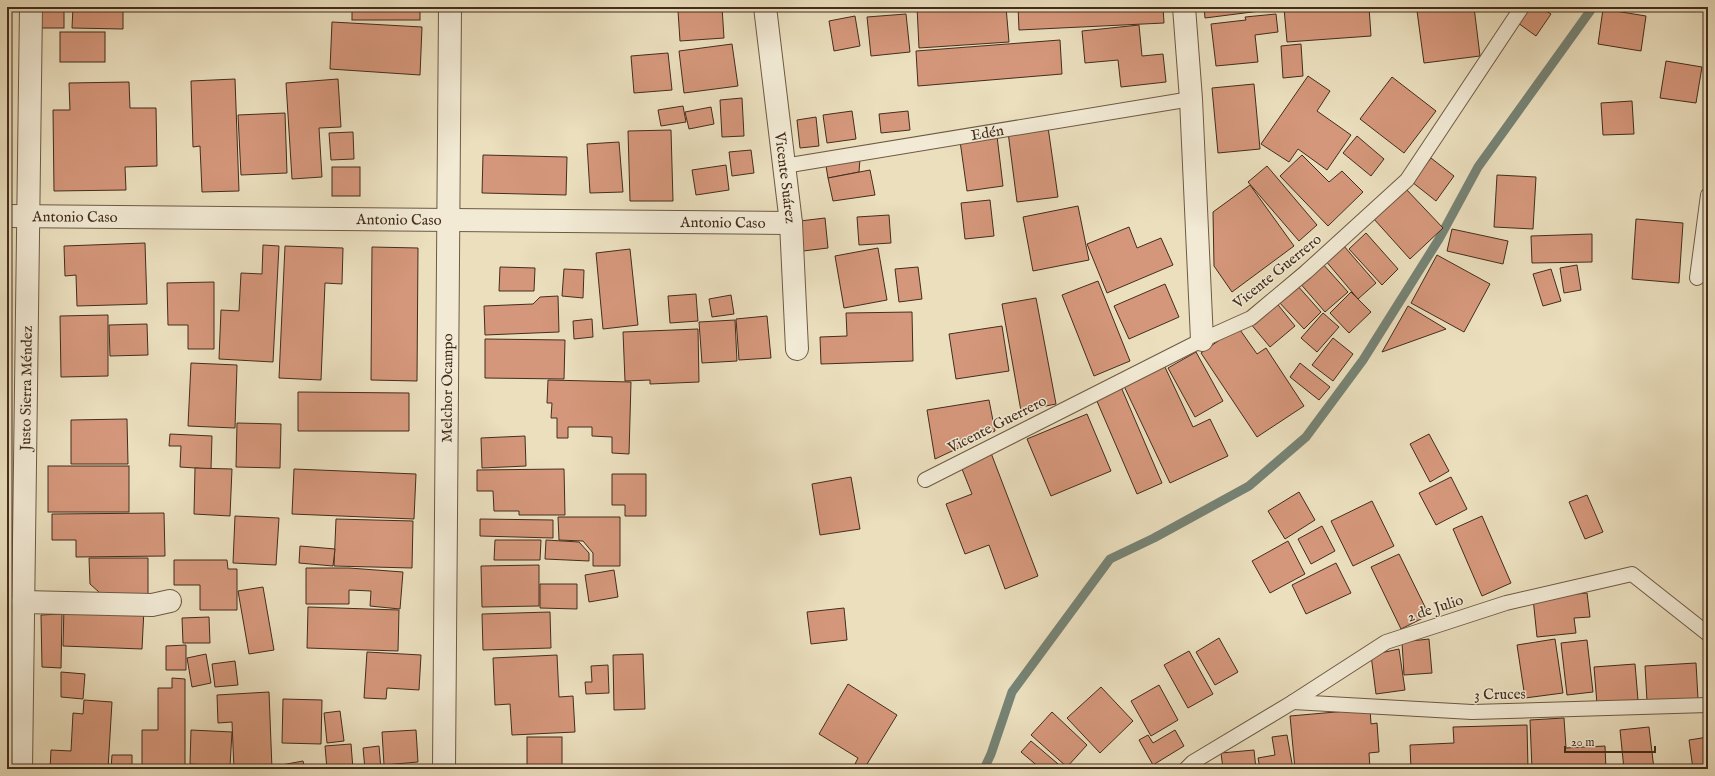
<svg xmlns="http://www.w3.org/2000/svg" width="1715" height="776" viewBox="0 0 1715 776" font-family="'IM FELL English',serif">
<rect width="100%" height="100%" fill="#ebdfbe"/>
<filter id="stains"><feTurbulence type="fractalNoise" baseFrequency=".005" numOctaves="4"/><feColorMatrix values="0 0 0 0 .2 0 0 0 0 .09 0 0 0 0 .02 0 0 0 .5 -.17"/></filter>
<radialGradient id="worn" r=".72"><stop offset=".6" stop-color="#630" stop-opacity="0"/><stop offset="1" stop-color="#630" stop-opacity=".3"/></radialGradient>
<g fill="none" stroke-linecap="round" stroke-linejoin="round">
<path stroke="#768375" stroke-width="9" d="M984,769L991,754L1012,692L1110,559L1154,538L1249,486L1306,437L1363,360L1439,239L1478,167L1593,7"/>
</g>
<g fill="#d5977b" stroke="#442d1c">
<rect x="41" y="7" width="23" height="21"/>
<path d="M73,7H123V29L72,28Z"/>
<rect x="352" y="7" width="68" height="13"/>
<path d="M722,7L724,38L680,41L678,11Z"/>
<path d="M917,7H1006L1009,42L919,48Z"/>
<path d="M1018,7H1163L1164,23L1019,30Z"/>
<path d="M1204,7H1268V10L1205,18Z"/>
<path d="M1304,7L1305,10L1369,7L1371,36L1287,42L1284,8Z"/>
<path d="M1451,7H1474L1480,56L1424,63L1417,11Z"/>
<path d="M1529,7H1540L1551,14L1536,36L1518,23Z"/>
<path d="M1603,9L1646,16L1641,51L1598,44Z"/>
<path d="M906,14L910,52L871,56L867,17Z"/>
<path d="M1276,14L1278,32L1255,35L1258,62L1216,66L1211,24L1246,20L1245,17Z"/>
<path d="M855,16L860,46L834,51L829,21Z"/>
<path d="M332,22L422,27L420,75L330,69Z"/>
<path d="M1139,25L1142,56L1163,54L1166,82L1121,87L1118,60L1085,63L1082,31Z"/>
<rect x="60" y="32" width="45" height="30"/>
<path d="M1060,40L1062,74L918,86L916,51Z"/>
<path d="M732,44L738,86L684,93L679,51Z"/>
<path d="M1301,44L1303,76L1283,78L1281,46Z"/>
<path d="M668,53L672,90L634,93L631,56Z"/>
<path d="M1666,61L1702,67L1696,103L1660,98Z"/>
<path d="M1308,76L1330,91L1317,111L1351,135L1327,170L1298,149L1289,162L1261,144Z"/>
<path d="M1392,77L1436,111L1404,153L1360,119Z"/>
<path d="M235,79L239,191L202,192L200,146L193,147L191,81Z"/>
<path d="M338,79L341,127L319,128L322,177L292,179L286,83Z"/>
<path d="M129,82L130,108H156L157,166L125,167L126,190L54,191L53,110H70L69,83Z"/>
<path d="M1254,84L1260,149L1218,153L1212,88Z"/>
<path d="M742,98L744,136L722,137L720,100Z"/>
<path d="M1632,101L1634,134L1603,135L1601,103Z"/>
<path d="M683,106L686,122L661,126L658,110Z"/>
<path d="M711,107L714,124L689,129L685,112Z"/>
<path d="M852,111L856,139L827,143L823,115Z"/>
<path d="M908,111L910,130L881,133L879,114Z"/>
<path d="M285,113L287,173L241,175L238,115Z"/>
<path d="M816,117L819,146L800,148L797,120Z"/>
<path d="M1048,127L1058,197L1017,202L1008,132Z"/>
<path d="M671,130L673,201H630L628,131Z"/>
<path d="M353,132L354,159L331,160L329,133Z"/>
<path d="M997,136L1003,186L967,191L960,141Z"/>
<path d="M1357,136L1384,159L1371,176L1343,153Z"/>
<path d="M619,142L623,192L590,193L587,144Z"/>
<path d="M751,150L754,173L732,176L729,152Z"/>
<path d="M483,155L567,157L566,195L482,193Z"/>
<path d="M1302,155L1329,182L1342,171L1363,192L1328,226L1280,176Z"/>
<path d="M1431,158L1454,176L1436,201L1412,182Z"/>
<path d="M860,159L859,172L828,178L826,166Z"/>
<path d="M726,165L729,190L696,195L692,170Z"/>
<path d="M1267,166L1317,225L1299,241L1248,182Z"/>
<rect x="332" y="167" width="28" height="29"/>
<path d="M870,170L875,195L833,201L828,178Z"/>
<path d="M1497,175L1536,177L1533,229L1494,227Z"/>
<path d="M1250,185L1294,246L1232,292L1214,266L1213,212Z"/>
<path d="M1405,188L1443,228L1410,259L1373,218Z"/>
<path d="M990,200L994,236L965,239L961,203Z"/>
<path d="M1078,206L1089,260L1033,271L1023,217Z"/>
<path d="M889,215L891,243L859,245L857,217Z"/>
<path d="M825,218L828,248L803,251L800,221Z"/>
<path d="M1636,219L1683,223L1679,283L1632,279Z"/>
<path d="M1129,227L1137,248L1161,238L1173,265L1107,293L1087,244Z"/>
<path d="M1452,229L1508,241L1503,264L1447,251Z"/>
<path d="M1366,233L1398,269L1382,285L1349,249Z"/>
<path d="M1592,234V262L1532,263L1531,236Z"/>
<path d="M145,243L147,304L77,306L76,275L65,276L64,246Z"/>
<path d="M263,245L279,246L273,362L219,359L221,310L239,311L241,273L262,274Z"/>
<path d="M1343,245L1376,283L1358,299L1325,260Z"/>
<path d="M285,246L343,248L342,284L325,283L321,380L279,378Z"/>
<path d="M372,247L418,248L417,381L371,380Z"/>
<path d="M878,248L887,300L844,308L835,256Z"/>
<path d="M630,249L638,325L603,329L596,253Z"/>
<path d="M1437,255L1490,284L1464,332L1411,303Z"/>
<path d="M1321,262L1348,292L1325,312L1299,282Z"/>
<path d="M1577,265L1581,290L1564,293L1560,268Z"/>
<path d="M500,267L535,268L534,291H499Z"/>
<path d="M918,267L922,299L899,302L895,269Z"/>
<path d="M564,269L584,270L583,298L562,296Z"/>
<path d="M1551,269L1561,301L1543,306L1533,274Z"/>
<path d="M1098,281L1130,361L1094,376L1062,295Z"/>
<path d="M214,282V349H188V325H168L167,283Z"/>
<path d="M1165,284L1179,317L1129,339L1114,306Z"/>
<path d="M1296,284L1321,312L1304,329L1278,301Z"/>
<path d="M1351,292L1371,312L1349,333L1330,313Z"/>
<path d="M696,294L698,321L670,323L668,296Z"/>
<path d="M731,295L734,314L712,317L709,299Z"/>
<path d="M558,296L559,332L485,335L484,306L533,304L540,297Z"/>
<path d="M1036,298L1056,404L1021,411L1002,304Z"/>
<path d="M1275,301L1295,326L1270,347L1250,323Z"/>
<path d="M1408,306L1446,329L1382,352Z"/>
<path d="M912,312L913,361L821,364L820,337L847,336L846,313Z"/>
<path d="M1323,313L1339,327L1317,352L1301,338Z"/>
<path d="M108,315V376L61,377L60,316Z"/>
<path d="M767,316L771,358L739,360L736,319Z"/>
<path d="M592,319L593,337L574,339L573,321Z"/>
<path d="M735,320L737,361L702,363L699,322Z"/>
<path d="M147,324L148,355L110,356L109,325Z"/>
<path d="M1002,326L1009,371L956,379L949,334Z"/>
<path d="M1238,327L1257,354L1266,348L1304,406L1257,437L1201,353Z"/>
<path d="M698,329L699,382L650,384V380L625,381L623,332Z"/>
<path d="M1333,338L1353,354L1333,381L1312,365Z"/>
<path d="M485,339L565,340L564,379L485,378Z"/>
<path d="M1196,352L1223,401L1195,417L1168,368Z"/>
<path d="M191,363L237,365L235,428L188,426Z"/>
<path d="M1300,363L1330,387L1319,400L1290,377Z"/>
<path d="M1164,365L1193,427L1210,419L1228,456L1170,483L1123,384Z"/>
<path d="M548,380L631,382L629,454L612,453V437L592,436V427H568V438H557V418H551L552,403H547Z"/>
<path d="M1121,387L1162,483L1137,494L1096,399Z"/>
<path d="M298,392L409,393V431H298Z"/>
<path d="M989,400L995,431L935,459L927,410Z"/>
<path d="M1087,414L1111,471L1051,496L1027,439Z"/>
<path d="M127,419L128,464H71V420Z"/>
<path d="M237,423L281,424L280,468L236,467Z"/>
<path d="M170,434L212,436L211,469L180,467L181,446H169Z"/>
<path d="M1429,434L1449,471L1430,482L1410,444Z"/>
<path d="M525,436L526,466L482,468L481,438Z"/>
<path d="M991,453L1038,576L1005,589L989,545L965,554L946,504L972,494L960,464Z"/>
<rect x="48" y="466" width="81" height="46"/>
<path d="M195,468L232,469L230,516L194,514Z"/>
<path d="M294,469L416,474L414,519L292,514Z"/>
<path d="M564,469L565,515H519V511H494L493,491H477V470Z"/>
<path d="M612,474H646V516H625V505H612Z"/>
<path d="M851,477L860,529L820,535L812,484Z"/>
<path d="M1451,477L1467,509L1436,525L1419,493Z"/>
<path d="M1299,492L1315,520L1285,539L1268,511Z"/>
<path d="M1587,495L1603,532L1585,539L1569,502Z"/>
<path d="M1372,501L1394,546L1353,566L1331,521Z"/>
<path d="M164,513L165,556L76,557V540H52V514Z"/>
<path d="M235,516L279,518L276,565L233,563Z"/>
<path d="M1482,516L1511,583L1482,596L1453,529Z"/>
<path d="M558,517H620V566H593V553L583,541L559,540Z"/>
<path d="M336,519L413,521L412,568L334,566Z"/>
<path d="M480,519L553,520V538L480,536Z"/>
<path d="M1322,526L1335,551L1311,564L1298,539Z"/>
<path d="M495,540H541L540,560H494Z"/>
<path d="M546,540L579,542L589,553V561L545,559Z"/>
<path d="M1288,541L1305,574L1270,593L1252,561Z"/>
<path d="M300,546L335,549L333,566L299,563Z"/>
<path d="M1399,554L1429,615L1401,629L1371,567Z"/>
<path d="M89,558H148V602H110L90,584Z"/>
<path d="M174,560H227L228,569H237V610H200V585H174Z"/>
<path d="M1336,563L1351,593L1306,614L1292,585Z"/>
<path d="M539,565V606L482,607L481,566Z"/>
<path d="M306,568H349L403,572L400,609L370,606L371,591L349,590V604H306Z"/>
<path d="M614,570L618,597L589,602L585,575Z"/>
<path d="M540,584H577V609L540,608Z"/>
<path d="M263,587L274,650L249,654L238,591Z"/>
<path d="M1587,593L1590,617L1574,618L1576,633L1537,637L1533,598Z"/>
<path d="M64,606L144,609L142,649L63,646Z"/>
<path d="M308,607L399,610L398,651L307,648Z"/>
<path d="M844,608L847,640L811,644L807,612Z"/>
<path d="M550,612L551,648L483,650L482,614Z"/>
<path d="M62,614L61,668L42,667L41,615Z"/>
<path d="M209,617L210,643H183L182,618Z"/>
<path d="M1219,638L1238,672L1215,685L1196,652Z"/>
<path d="M1429,639L1432,673L1404,675L1402,642Z"/>
<path d="M1555,639L1563,693L1525,698L1517,645Z"/>
<path d="M1587,640L1593,692L1567,695L1561,643Z"/>
<path d="M186,645V670H166V646Z"/>
<path d="M1399,649L1405,690L1376,694L1371,655Z"/>
<path d="M1189,651L1213,694L1188,708L1164,665Z"/>
<path d="M367,652L421,655L419,690L387,688L386,699L364,698Z"/>
<path d="M206,654L211,683L192,687L187,658Z"/>
<path d="M643,654L645,709L614,710L613,655Z"/>
<path d="M557,655L559,697L573,696L575,732L512,735L510,704L495,705L493,658Z"/>
<path d="M235,661L238,685L215,687L212,664Z"/>
<path d="M1696,663L1698,699L1647,701L1645,666Z"/>
<path d="M1635,664L1638,700L1597,704L1594,667Z"/>
<path d="M608,665L609,693L586,694L585,682H592L591,666Z"/>
<path d="M61,672L85,674L83,699L61,697Z"/>
<path d="M172,678L185,679V769H142V730H158V688H172Z"/>
<path d="M848,684L897,715L864,769L855,764L858,758L819,734Z"/>
<path d="M1159,685L1178,720L1151,736L1131,701Z"/>
<path d="M1101,687L1133,721L1100,753L1067,718Z"/>
<path d="M269,692L272,769H234L232,722L218,723L217,695Z"/>
<path d="M283,699L322,700L321,744L282,743Z"/>
<path d="M84,700L112,702L108,769H50L51,750L71,751L73,713L83,714Z"/>
<path d="M1370,709L1371,724L1377,723L1379,752L1369,753L1370,769H1295L1290,716Z"/>
<path d="M340,711L344,741L327,743L324,713Z"/>
<path d="M1052,712L1087,745L1067,767L1031,735Z"/>
<path d="M1564,718L1566,748L1605,746L1606,769H1532L1530,720Z"/>
<path d="M1527,725L1528,769H1411L1410,745L1454,743L1453,727Z"/>
<path d="M1649,727L1654,769H1624L1620,730Z"/>
<path d="M191,730L232,732L230,766L190,764Z"/>
<path d="M416,730L418,762L384,765L382,732Z"/>
<path d="M1175,730L1184,746L1153,765L1139,740L1148,735L1153,743Z"/>
<path d="M1287,735L1293,769H1260L1258,758L1275,755L1272,737Z"/>
<rect x="527" y="737" width="35" height="32"/>
<path d="M1708,737V769H1693L1689,740Z"/>
<path d="M1031,741L1064,769H1041L1021,752Z"/>
<path d="M351,744L353,769H327L325,746Z"/>
<path d="M379,746L381,769H365L363,748Z"/>
<path d="M1254,750L1256,769H1223L1221,753Z"/>
<path d="M112,755H132V769H111Z"/>
<path d="M303,761L305,769H276V766Z"/>
<rect x="186" y="768" width="27" height="1"/>
</g>
<g fill="none" stroke-linecap="round" stroke-linejoin="round">
<defs>
<g id="service">
<path id="s1" d="M784,166L1191,99"/>
<path d="M1697,278L1708,195"/>
<path d="M925,480L1202,340L1251,318L1306,272L1407,180L1522,7"/>
<path d="M1293,702L1472,712L1708,705"/>
<path d="M1186,769L1193,762L1293,702L1386,642L1506,603L1632,574L1708,634"/>
</g>
<g id="minor">
<path id="s2" d="M765,7L791,223L797,349"/>
<path d="M1184,7L1191,99L1202,340"/>
<path id="s3" d="M7,216L791,223"/>
<path d="M23,602L152,605L170,601"/>
<path id="s4" d="M21,769L31,7"/>
<path id="s5" d="M444,769L450,7"/>
</g>
</defs>
<use href="#service" stroke="#6e5a44" stroke-width="16"/>
<use href="#minor" stroke="#6e5a44" stroke-width="24"/>
<use href="#service" stroke="#f2ead5" stroke-width="14"/>
<use href="#minor" stroke="#f2ead5" stroke-width="22"/>
</g>
<g text-anchor="middle" stroke-width="3" stroke-linejoin="round" paint-order="stroke">
<g font-size="15" fill="#442d1c" stroke="#f2ead5">
<text dy="5" stroke="none"><textPath href="#s1" startOffset="206">Edén</textPath></text>
<text dy="5" stroke="none"><textPath href="#s2" startOffset="172">Vicente Suárez</textPath></text>
<text dy="5" stroke="none"><textPath href="#s3" startOffset="68">Antonio Caso</textPath></text>
<text dy="5" stroke="none"><textPath href="#s3" startOffset="392">Antonio Caso</textPath></text>
<text dy="5" stroke="none"><textPath href="#s3" startOffset="716">Antonio Caso</textPath></text>
<text transform="translate(1277 271) rotate(-39)" y="5">Vicente Guerrero</text>
<text dy="5" stroke="none"><textPath href="#s4" startOffset="381">Justo Sierra Méndez</textPath></text>
<text dy="5" stroke="none"><textPath href="#s5" startOffset="381">Melchor Ocampo</textPath></text>
<text transform="translate(997 424) rotate(-27)" y="5">Vicente Guerrero</text>
<text transform="translate(1435 608) rotate(-18)" y="5">2 de Julio</text>
<text transform="translate(1500 694) rotate(-1)" y="5">3 Cruces</text>
</g>
</g>
<rect width="1715" height="776" fill="none" stroke="#ebdfbe" stroke-width="24"/>
<rect x="8" y="8" width="1699" height="760" fill="none" stroke="#442d1c" stroke-width="2"/>
<rect x="12" y="12" width="1691" height="752" fill="none" stroke="#442d1c"/>
<path d="M1565 746v6h90v-6" fill="none" stroke="#442d1c" stroke-width="2"/>
<text x="1571" y="746" font-size="12" fill="#442d1c" stroke="#f2ead5" stroke-width="3" paint-order="stroke">20 m</text>
<rect width="100%" height="100%" filter="url(#stains)"/>
<rect width="100%" height="100%" fill="url(#worn)"/>
</svg>
